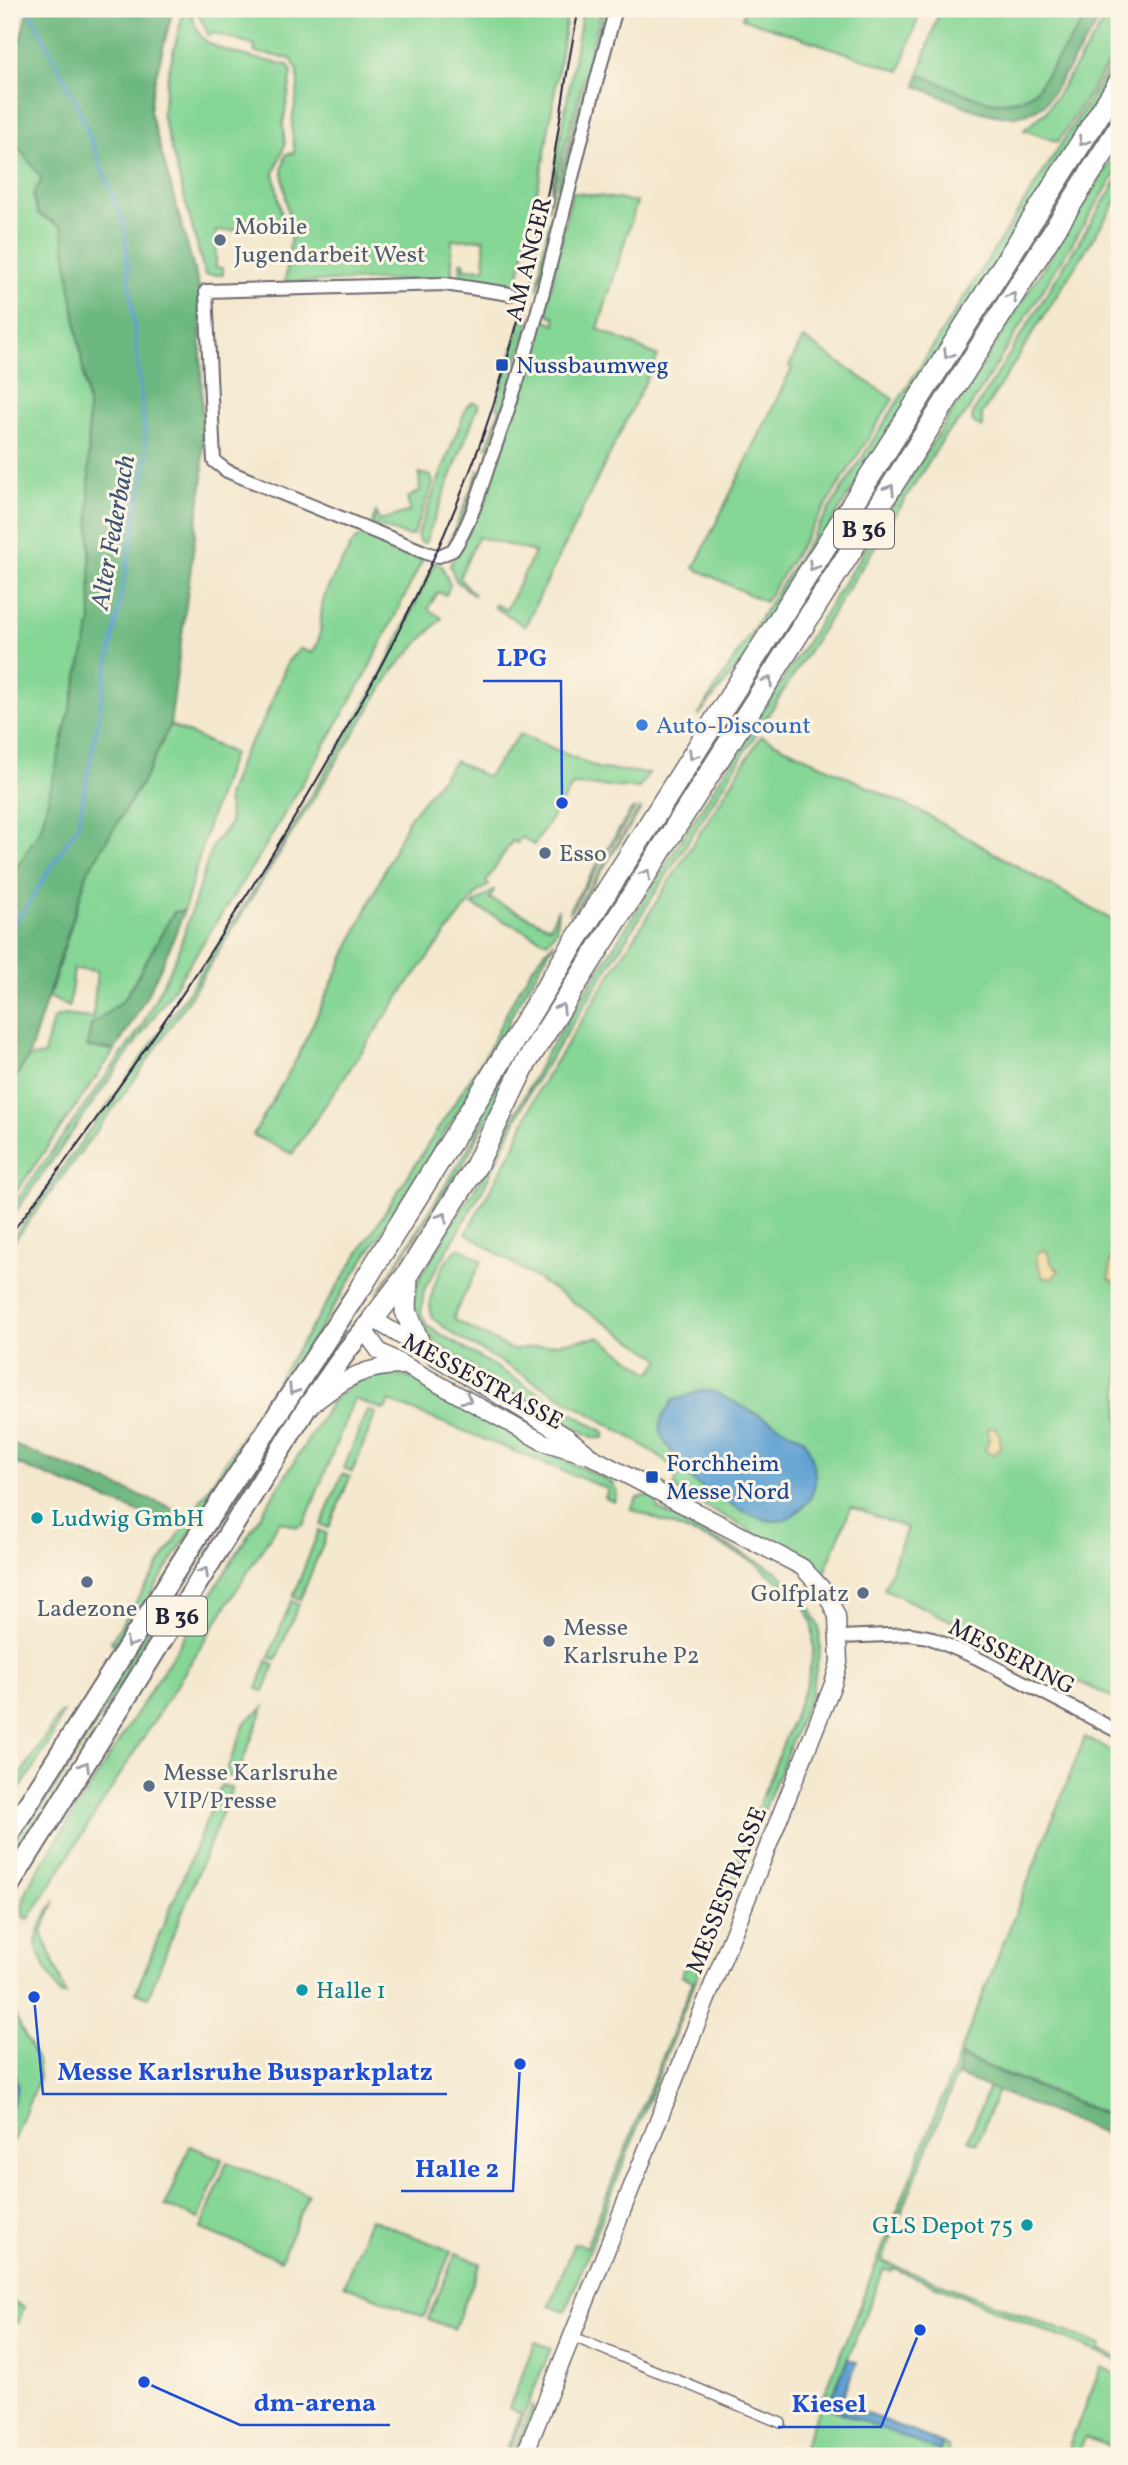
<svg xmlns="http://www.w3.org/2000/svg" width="1128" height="2465" viewBox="0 0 1128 2465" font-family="Vollkorn,serif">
<rect width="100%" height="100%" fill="#fcf5e5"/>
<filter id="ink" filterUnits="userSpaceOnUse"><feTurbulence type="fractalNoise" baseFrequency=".0143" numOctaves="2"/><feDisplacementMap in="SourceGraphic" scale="14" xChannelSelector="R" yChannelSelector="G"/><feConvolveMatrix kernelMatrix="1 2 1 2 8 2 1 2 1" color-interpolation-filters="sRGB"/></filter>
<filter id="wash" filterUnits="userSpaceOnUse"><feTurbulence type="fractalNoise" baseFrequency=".00686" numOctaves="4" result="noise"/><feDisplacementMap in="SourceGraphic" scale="28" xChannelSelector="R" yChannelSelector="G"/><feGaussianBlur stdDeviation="1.57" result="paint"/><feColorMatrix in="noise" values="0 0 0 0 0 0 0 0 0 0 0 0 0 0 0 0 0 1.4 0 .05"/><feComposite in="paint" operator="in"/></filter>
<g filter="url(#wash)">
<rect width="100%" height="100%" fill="#f4e8ce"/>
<g fill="#86d696" stroke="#547c68" stroke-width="2">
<path d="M184,9H190C193,17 195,28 200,35C211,52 268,61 288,65L292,72L283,124L285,144L274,173L284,229L216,231V267L223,268V275H205L162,114L168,74Z"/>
<path d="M196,9H568L544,158L516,290L461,278L460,262H464L465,269L485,268L484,239L452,240V279L285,282L291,234L282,171L286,154L294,153C295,144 292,139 292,131C291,106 307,81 291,59L254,52L255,45L213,33L209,36Z"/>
<path d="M583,9H602L548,209Z"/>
<path d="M605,9H611L573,140L538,290L542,257L560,177Z"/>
<path d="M745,9H921L900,71L742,18Z"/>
<path d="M940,9H1092L1036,90C1002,119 954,88 919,74Z"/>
<path d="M1112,9H1119V47L1058,142L1024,130L1046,112Z"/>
<path d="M1119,53V69L1107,89L746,657L698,716Z"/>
<path d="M1119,96V109L526,1042L464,1164L377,1295L462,1159L475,1136L488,1097Z"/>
<path d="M9,134L42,179L38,213L62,227L88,404L91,622L43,828L9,881Z"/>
<path d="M1119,148V168L965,415L947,433L531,1089L484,1187L424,1290L421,1313L427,1326L604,1432V1438H594C556,1416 438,1356 419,1323C411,1309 414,1291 420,1277L489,1165L546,1054Z"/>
<path d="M1119,177V197L982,414V428L972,421L973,413Z"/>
<path d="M572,192L637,202L598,329L658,356L525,626L494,607L495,604L506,610L535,552L478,537L459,578L475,596L456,581L450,565L474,520L508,430L542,319L555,324V317L547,313L546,308Z"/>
<path d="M525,309L531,317L490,448L487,447L500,408L496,406Z"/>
<path d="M803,338L893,399L765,602L694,568L792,368L789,366Z"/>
<path d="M473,402L479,404L425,543L420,542L417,536L467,406Z"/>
<path d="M479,470L482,471L455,537L449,543Z"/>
<path d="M419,473L431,476L433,484L413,535L407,536L372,524L376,512L379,521L410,511L407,498L420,491Z"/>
<path d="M364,535L423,559L364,678L263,850L172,991L9,1221V1211L142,1026L177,955L213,845L230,824L227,796L242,756L264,720L288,661L300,649L312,653C325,636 318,617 324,598C329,581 342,563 350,547L356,539Z"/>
<path d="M435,562L442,566L450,585L446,595L438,592L428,609L442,618L394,669L189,999L135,1079L9,1248V1243L185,997L275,857L378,682Z"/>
<path d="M170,725L233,753L210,819L184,911L174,912L124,1000L91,1025L87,1047L115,1050L9,1202V1088L28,1058L44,1055L53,1019L63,1015L93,1018L97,971L74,969L69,1007L49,997L88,871L147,774Z"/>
<path d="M520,734L600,769L649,773L639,788L573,785L534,845L522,837L517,843L512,841L486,882L489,885L478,892L407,985L292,1154L253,1135L297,1058L408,820L455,761L487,777Z"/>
<path d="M761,736L927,815L1119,924V1701L884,1589L907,1528L851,1507L823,1576L797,1556L674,1489L677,1476L671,1465L635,1440L456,1336L432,1318C425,1298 442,1259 460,1248L482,1261L454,1315L455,1320L512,1350L599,1337L651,1373L661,1359L466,1233L513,1149L539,1088Z"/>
<path d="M640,808L641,809L570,920V918Z"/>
<path d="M632,809H635L570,911V908Z"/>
<path d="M494,890L490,899L550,927L558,909L556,931L547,942L472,905Z"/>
<path d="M555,941L511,1016L502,1041L469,1094L127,1631L113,1645L111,1641L489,1049C508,1010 524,972 555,941Z"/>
<path d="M345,1333L314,1376L9,1863V1847L26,1819L336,1337Z"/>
<path d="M391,1373L414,1379L541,1449L611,1482L617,1491L614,1502L605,1498L608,1489L389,1401L385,1410L354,1399L304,1525L297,1527L280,1521L29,1919L24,1918C19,1900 30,1882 40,1867L333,1400L361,1378Z"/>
<path d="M367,1410L376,1413L352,1472L344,1468Z"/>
<path d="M342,1474L350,1477L329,1528L321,1525Z"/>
<path d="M648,1495L656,1498L658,1509L776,1571L808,1602L819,1628L820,1650L811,1693L722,1916L713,1902L721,1888L726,1890L807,1683L814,1649L812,1622L805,1606L794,1593L752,1561L717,1543L631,1509L637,1498Z"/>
<path d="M319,1530L327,1534L300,1600L293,1597Z"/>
<path d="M291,1601L299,1604L276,1659L269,1657Z"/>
<path d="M267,1661L275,1664L264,1691L257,1689Z"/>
<path d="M264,1707L236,1778L225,1775L246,1721Z"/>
<path d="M63,1712L49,1743L9,1807V1793L60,1713Z"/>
<path d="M1085,1737L1119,1755V2119L959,2055Z"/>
<path d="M221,1785L232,1788L148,1997L136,1992Z"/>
<path d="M55,1901L42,1932L66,1995L60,1994C36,1946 24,1949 55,1901Z"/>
<path d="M685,1964L700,1969L565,2312L549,2306L574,2243L586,2247L693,1981L681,1976Z"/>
<path d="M9,2004L37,2060L39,2077L14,2141L9,2145Z"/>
<path d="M959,2056L962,2057L957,2075L882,2261L1101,2345L1099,2350L1119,2358V2361L893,2268L891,2271L884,2269L828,2407L940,2451L942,2443L948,2446L949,2456H800Z"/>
<path d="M989,2087L998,2090L977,2143L968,2140Z"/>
<path d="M190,2146L222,2159L199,2219L165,2206Z"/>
<path d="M227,2162L308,2194L281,2260L201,2229Z"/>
<path d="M370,2219L451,2251L424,2317L344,2285Z"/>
<path d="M456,2253L481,2263L454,2329L428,2319Z"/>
<path d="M12,2302L24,2307L18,2323L9,2319Z"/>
<path d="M535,2342L551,2348L507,2456H504L521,2414L509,2408Z"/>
<path d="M1101,2367L1119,2375V2450L1085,2437L1077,2456H1065Z"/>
<path d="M532,2406L534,2413L518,2456H512Z"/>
</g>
<g fill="#6cb77f" stroke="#476c5d" stroke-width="2">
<path d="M28,9H173L152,91L150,112L200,291L203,476L170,725L147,774L88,871L28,1058L9,1088V880L41,828L91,622L88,404L62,227L38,214L33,195L42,179L9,134V49L20,40Z"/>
<path d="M1092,9H1107L1045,104C1006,134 957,101 916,86L919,74C953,87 1003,120 1036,90Z"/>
<path d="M184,911C166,961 144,1005 115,1050L87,1047L91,1025L124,1000L174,912Z"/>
<path d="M9,1443L182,1512L174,1526L9,1461Z"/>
<path d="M962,2057L1119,2120V2139L957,2075Z"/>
</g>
<g fill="#eeda9e" stroke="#887e6c" stroke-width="2">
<path d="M1041,1250L1047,1251L1051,1263L1059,1270L1052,1279L1042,1277C1041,1267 1031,1258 1041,1250Z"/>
<path d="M1114,1255H1119V1284L1109,1279L1110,1260Z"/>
<path d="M988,1428H995L1000,1435V1448L993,1455L985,1450L989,1440Z"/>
</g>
<g fill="#5ea1d2" stroke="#406286" stroke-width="2">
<path d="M701,1391H713L804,1439C817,1463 823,1494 797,1512C792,1516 786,1520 778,1521C760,1523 711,1495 696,1483C689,1478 660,1438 660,1430C659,1420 667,1410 672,1401Z"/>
<path d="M9,2054L18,2086L9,2115Z"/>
<path d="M848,2359L857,2362L840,2403L942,2443L939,2451L827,2407Z"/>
</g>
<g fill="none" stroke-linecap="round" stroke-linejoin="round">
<path stroke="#5ea1d2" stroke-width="3.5" d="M9,933L78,825L147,458L124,224L77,104L29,9"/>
</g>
</g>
<g filter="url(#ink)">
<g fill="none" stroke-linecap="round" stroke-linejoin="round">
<defs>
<path id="pedestrian" d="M581,2340L781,2423"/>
<g id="minor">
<path d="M510,294L445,284L206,291L214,461L227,471L429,554L439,556L453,550C473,520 483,480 495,447C547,304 574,154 616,9"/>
<path d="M840,1637L910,1634L928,1637L977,1658L1119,1732"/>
</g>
<g id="tertiary">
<path d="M373,1319L566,1436L586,1452"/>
<path d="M364,1330L379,1351L543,1442L590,1456L802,1567L826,1593L837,1616L839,1663L833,1684L524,2456"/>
<path d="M314,1403C346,1379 361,1366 403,1366"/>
</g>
<g id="primary">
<path d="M9,1834L206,1523L361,1287"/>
<path d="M9,1886L306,1409L348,1349L373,1319"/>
</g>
<g id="trunk">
<path d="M407,1275L406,1311L420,1346"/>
<path d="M361,1287L569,951L1119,83"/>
<path d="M373,1319L407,1275L476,1166L524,1066L1119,128"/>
</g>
</defs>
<use href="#pedestrian" stroke="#6c676e" stroke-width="12"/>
<use href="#minor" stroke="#6c676e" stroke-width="16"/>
<use href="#tertiary" stroke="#6c676e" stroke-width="19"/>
<use href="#primary" stroke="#6c676e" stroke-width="23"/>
<use href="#trunk" stroke="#6c676e" stroke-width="24"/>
<use href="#pedestrian" stroke="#fff" stroke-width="9"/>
<use href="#minor" stroke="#fff" stroke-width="12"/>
<use href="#tertiary" stroke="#fff" stroke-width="16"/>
<use href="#primary" stroke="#fff" stroke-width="19"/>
<use href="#trunk" stroke="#fff" stroke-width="21"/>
<path stroke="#22223b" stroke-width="2" d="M9,1236C103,1114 190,987 271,856C359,713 441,566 493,406C516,334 535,260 549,186C560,127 566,67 579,9"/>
</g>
<defs><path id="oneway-chevron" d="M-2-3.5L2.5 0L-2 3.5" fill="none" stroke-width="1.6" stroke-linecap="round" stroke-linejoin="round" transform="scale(1.75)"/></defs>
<g stroke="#9c9ca7">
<use href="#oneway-chevron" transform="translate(1083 141) rotate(122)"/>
<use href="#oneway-chevron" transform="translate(1012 297) rotate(-58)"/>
<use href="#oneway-chevron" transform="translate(948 354) rotate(122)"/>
<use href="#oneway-chevron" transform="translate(890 489) rotate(-58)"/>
<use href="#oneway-chevron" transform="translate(813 566) rotate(122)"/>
<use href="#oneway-chevron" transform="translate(768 681) rotate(-58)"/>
<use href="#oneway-chevron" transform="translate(693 755) rotate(122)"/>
<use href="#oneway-chevron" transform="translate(646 874) rotate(-58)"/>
<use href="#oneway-chevron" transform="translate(561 1008) rotate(-58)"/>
<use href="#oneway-chevron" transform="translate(443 1217) rotate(-57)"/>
<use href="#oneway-chevron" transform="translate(293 1390) rotate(123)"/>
<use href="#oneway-chevron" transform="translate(467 1399) rotate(29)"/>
<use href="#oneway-chevron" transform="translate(204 1572) rotate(-59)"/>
<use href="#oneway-chevron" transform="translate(130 1643) rotate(122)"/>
<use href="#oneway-chevron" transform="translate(85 1766) rotate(-59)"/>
</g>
</g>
<g fill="#5c6f8a" stroke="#fcf5e5" stroke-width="2.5">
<circle cx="220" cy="240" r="7"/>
<circle cx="545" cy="853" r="7"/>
<circle cx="87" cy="1582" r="7"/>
<circle cx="863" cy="1593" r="7"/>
<circle cx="549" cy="1641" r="7"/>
<circle cx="149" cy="1786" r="7"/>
</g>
<g fill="#1a4fb4" stroke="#fcf5e5" stroke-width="2.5">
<rect x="495" y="358" width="14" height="14" rx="3.5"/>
<rect x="645" y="1470" width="14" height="14" rx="3.5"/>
</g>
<circle fill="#3f7fe0" stroke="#fcf5e5" stroke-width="2.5" cx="642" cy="725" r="7"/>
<g fill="#0f9aa8" stroke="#fcf5e5" stroke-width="2.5">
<circle cx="37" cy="1518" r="7"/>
<circle cx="302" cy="1990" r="7"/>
<circle cx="1027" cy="2225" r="7"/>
</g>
<g text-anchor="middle" stroke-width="6" stroke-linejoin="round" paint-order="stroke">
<g fill="#fcf5e5" stroke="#63616e" stroke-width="2">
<rect x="834" y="509.5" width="60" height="39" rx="5"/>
<rect x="147" y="1596.5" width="60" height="39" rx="5"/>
</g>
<g font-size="23" font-weight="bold" fill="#22223b">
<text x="864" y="537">B 36</text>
<text x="177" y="1624">B 36</text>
</g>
<g font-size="24" fill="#4e5e75" stroke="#fcf5e5" text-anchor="start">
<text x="234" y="234">Mobile<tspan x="234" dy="28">Jugendarbeit West</tspan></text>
<text x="559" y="861">Esso</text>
<text x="849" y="1601" text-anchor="end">Golfplatz</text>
<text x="87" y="1616" text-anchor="middle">Ladezone</text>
<text x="563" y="1635">Messe<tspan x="563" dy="28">Karlsruhe P2</tspan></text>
<text x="163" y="1780">Messe Karlsruhe<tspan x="163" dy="28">VIP/Presse</tspan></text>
</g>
<g font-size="24" fill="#22223b" stroke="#fcf5e5">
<text transform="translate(528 259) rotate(-76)" y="8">AM ANGER</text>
<text transform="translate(483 1381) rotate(28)" y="8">MESSESTRASSE</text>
<text transform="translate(1012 1656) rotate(27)" y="8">MESSERING</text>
<text transform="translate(726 1890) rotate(-68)" y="8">MESSESTRASSE</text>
</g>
<g font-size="24" fill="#164399" stroke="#fcf5e5" text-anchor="start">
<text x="516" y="373">Nussbaumweg</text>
<text x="666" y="1471">Forchheim<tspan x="666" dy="28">Messe Nord</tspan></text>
</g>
<g font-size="24" fill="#366cbe" stroke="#fcf5e5" text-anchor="start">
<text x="656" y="733">Auto-Discount</text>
</g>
<g font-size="24" fill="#0d838f" stroke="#fcf5e5" text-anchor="start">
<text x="51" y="1526">Ludwig GmbH</text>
<text x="316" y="1998">Halle 1</text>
<text x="1013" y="2233" text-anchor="end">GLS Depot 75</text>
</g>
<g font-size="26" font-style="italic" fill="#3a5577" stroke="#fcf5e5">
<text transform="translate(112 532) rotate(-80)" y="9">Alter Federbach</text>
</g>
</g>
<path fill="none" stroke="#1d4ed8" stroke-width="2.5" d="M562 803L561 681H483M34 1997L43 2094H447M520 2064L513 2191H401M144 2382L240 2425H390M920 2330L881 2427H778"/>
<g fill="#1d4ed8" stroke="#fcf5e5" stroke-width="2.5">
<circle cx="562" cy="803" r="7"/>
<circle cx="34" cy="1997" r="7"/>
<circle cx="520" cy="2064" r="7"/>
<circle cx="144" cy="2382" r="7"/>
<circle cx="920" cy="2330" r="7"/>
</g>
<g font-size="26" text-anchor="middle" font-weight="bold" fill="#1d4ed8" stroke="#fcf5e5" stroke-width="6" stroke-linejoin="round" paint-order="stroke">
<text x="522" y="666">LPG</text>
<text x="245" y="2080">Messe Karlsruhe Busparkplatz</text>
<text x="457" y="2177">Halle 2</text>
<text x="315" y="2411">dm-arena</text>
<text x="829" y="2412">Kiesel</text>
</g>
<rect width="1128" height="2465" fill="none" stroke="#fcf5e5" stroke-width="35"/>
</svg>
